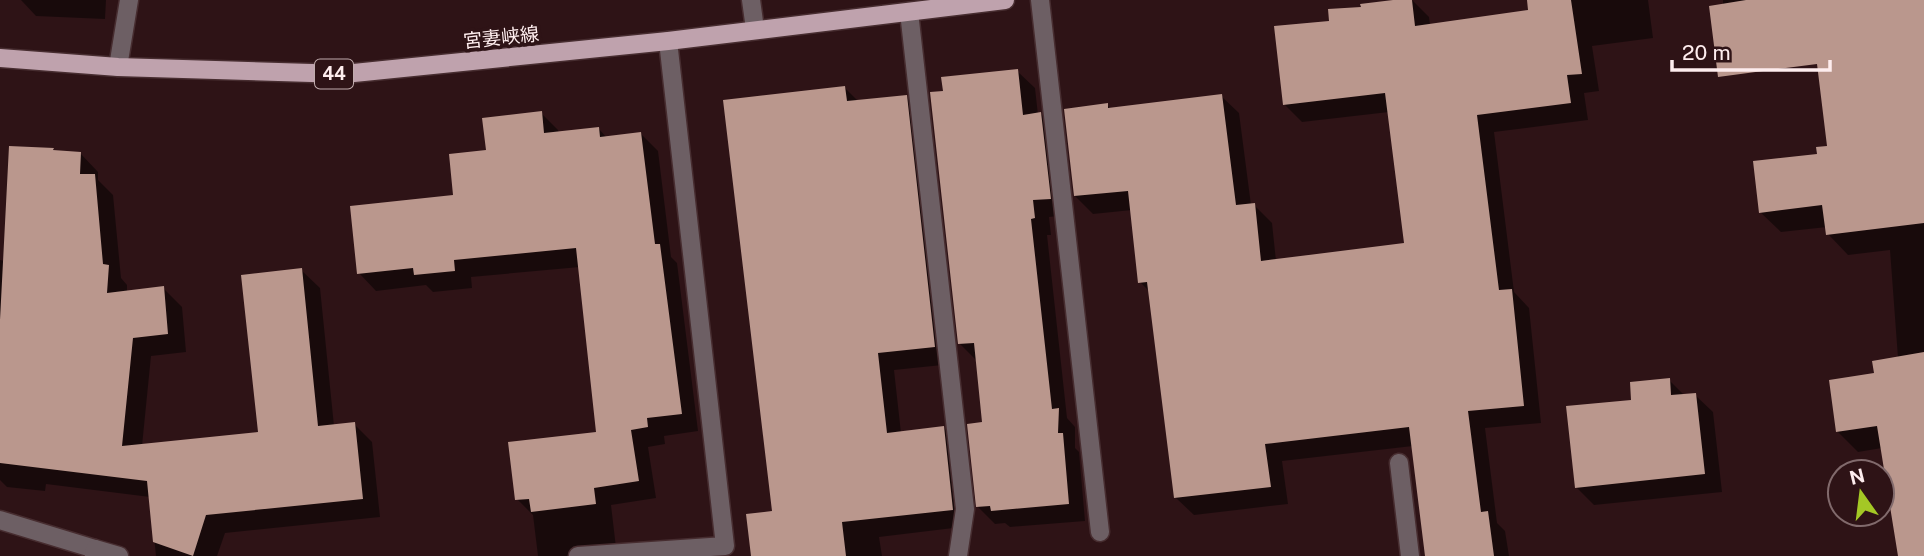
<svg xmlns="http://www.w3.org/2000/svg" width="1924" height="556" viewBox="0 0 1924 556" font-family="'Public Sans','Noto Sans JP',sans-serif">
<rect width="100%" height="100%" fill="#2e1316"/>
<g fill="#0007">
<path d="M21,0H106L105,19L36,16Z"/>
<path d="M1407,0H1412L1429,17L1430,25L1530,12L1529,0H1648L1653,38L1592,46L1599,91L1584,93L1588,120L1494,132L1514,292L1529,308L1541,423L1485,428L1497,523L1505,531L1509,556H1434L1413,446L1282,461L1288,504L1194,515L1176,498L1150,292L1140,282L1132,210L1093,214L1075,196L1107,105L1111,109L1221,96L1239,113L1251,205H1254L1272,223L1276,261L1406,245L1389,112L1302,122L1284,104L1331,22L1363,9Z"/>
<path d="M1723,0H1924V46L1723,5Z"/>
<path d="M1017,71L1035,88L1038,115L1041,114L1058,131L1067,215L1049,217L1051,235H1047L1067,418L1075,427V448L1079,452L1085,521L1010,527L1005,523L995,524L978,507L984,424L977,361L960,344L945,93Z"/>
<path d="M845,88L858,101L906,96L924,114L952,364L894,370L901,433L944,428L961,446L970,526L879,537L882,556H753L774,512Z"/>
<path d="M1924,101V556H1909L1882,448L1858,452L1837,431L1876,374L1898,358L1890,250L1848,255L1828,234L1827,227L1781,232L1760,212L1829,147Z"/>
<path d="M541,113L558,130L559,133L599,129L607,138L641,134L658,151L671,257L677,263L698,431L664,436L665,444L648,447L656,498L611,505L617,556H538L533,515L517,499L598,434L580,267L471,277L472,288L433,292L426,285L376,291L359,273L455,197L488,151Z"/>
<path d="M53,149L56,152L80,153L98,172V180L113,195L121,278L127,285V292L163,288L182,307L186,352L151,356L142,446L260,434L301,270L320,288L334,426L354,424L372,442L380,517L225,533L217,556H156L150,497L46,484L45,491L7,487L0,480V260L6,261Z"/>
<path d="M1669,380L1685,396L1695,395L1713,412L1722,492L1594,505L1576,487Z"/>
</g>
<g fill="#ba978d">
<path d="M1393,0H1412L1415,26L1528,10L1527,0H1571L1582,74L1567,75L1571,103L1477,115L1499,290L1512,289L1524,406L1468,411L1481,512L1488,511L1494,556H1425L1409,427L1265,444L1271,487L1174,498L1147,282L1138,283L1128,191L1074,196L1064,109L1108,103V108L1222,94L1236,205L1255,203L1261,261L1404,243L1385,93L1283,105L1274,26L1329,21L1328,9L1361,7L1360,4Z"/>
<path d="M1746,0H1924V223L1826,235L1822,205L1759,213L1753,161L1817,154L1816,147L1827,146L1817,64L1718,77L1709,6Z"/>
<path d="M1018,69L1023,115L1041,112L1051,199L1033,200L1035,218L1031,219L1052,409L1059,408L1058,433H1063L1069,504L991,511L990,506L976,507L967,424L982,422L974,343L958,344L930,92L943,91L941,77Z"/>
<path d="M845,86L847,101L907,95L935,347L878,353L887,433L944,426L953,510L842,522L846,556H751L746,514L772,511L723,100Z"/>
<path d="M542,111L544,133L599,127L600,137L641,132L655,244H660L682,414L647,418L648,427L631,430L639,481L594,488L596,504L531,512L529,499L515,500L508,442L596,432L576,248L454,260L455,271L414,275L413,268L357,274L350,206L453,195L449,154L486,150L482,118Z"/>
<path d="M9,146L54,148L53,150L81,152L80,174H95L103,264L109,265L107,293L164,286L168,334L133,338L122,446L258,432L241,275L302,268L318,426L355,422L363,499L206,515L193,556L153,542L147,481L0,463V320Z"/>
<path d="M1924,352V556H1898L1877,426L1836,432L1829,380L1874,373L1872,361Z"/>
<path d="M1670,378L1671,395L1696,393L1705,474L1575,488L1566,406L1631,400L1630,382Z"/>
</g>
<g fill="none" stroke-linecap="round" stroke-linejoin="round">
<defs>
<g id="street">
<path d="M751,0L755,29"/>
<path d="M1040,0L1100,532"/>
<path d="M909,12L965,509L958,556"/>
<path d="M118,67L129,0"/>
<path d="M1399,463L1410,556"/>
<path d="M0,520L95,549"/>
<path d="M94,556L95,549L119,556"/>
<path d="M578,556L725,546L668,41"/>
</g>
<path id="primary" d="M0,58L118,67L344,74L668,41L1005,0"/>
</defs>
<use href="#street" stroke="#472d30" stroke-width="21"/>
<use href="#primary" stroke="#472d30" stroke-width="21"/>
<use href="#street" stroke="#6d5f64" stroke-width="18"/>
<use href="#primary" stroke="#bfa2ad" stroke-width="18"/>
</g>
<g text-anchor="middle" stroke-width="7" stroke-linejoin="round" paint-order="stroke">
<rect fill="#2e1316" stroke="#c0acad" stroke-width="2" x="315" y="59.5" width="38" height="29" rx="5"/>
<g font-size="18" font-weight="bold" fill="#feedee">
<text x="334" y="80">44</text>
</g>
<g font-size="19" fill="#feedee" stroke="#2e1316">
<text transform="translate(501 37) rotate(-6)" y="7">宮妻峡線</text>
</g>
</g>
<g transform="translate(1861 493) rotate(346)"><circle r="33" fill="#2e1316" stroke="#816a6c" stroke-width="2"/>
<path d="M0-5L12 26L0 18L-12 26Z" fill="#a4c825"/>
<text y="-10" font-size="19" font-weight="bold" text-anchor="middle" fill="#feedee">N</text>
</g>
<path d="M1672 60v10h158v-10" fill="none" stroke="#feedee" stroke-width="3.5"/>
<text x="1682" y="60" font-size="21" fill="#feedee" stroke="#2e1316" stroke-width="5" paint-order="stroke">20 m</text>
</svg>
